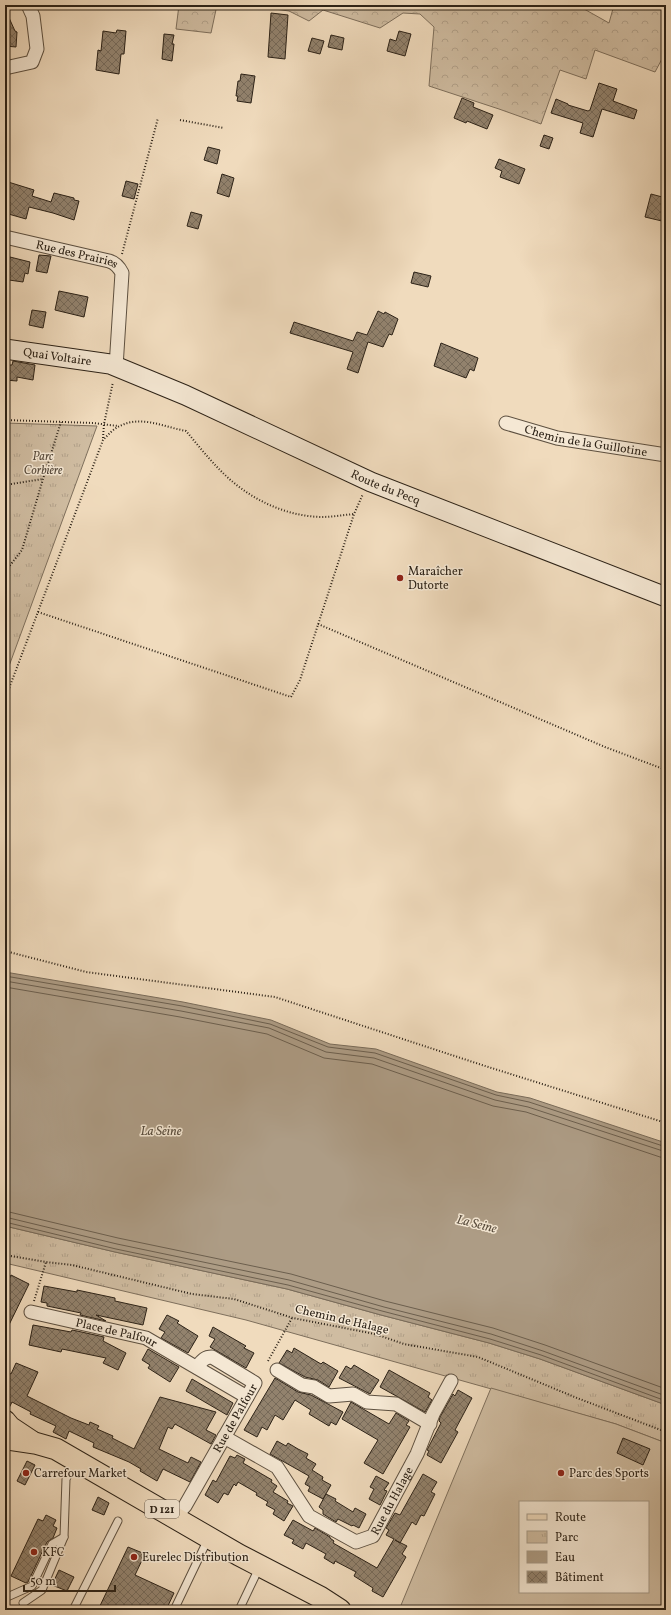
<svg xmlns="http://www.w3.org/2000/svg" width="671" height="1615" viewBox="0 0 671 1615" font-family="Vollkorn,serif">
<defs>
<pattern id="forest-crowns" width="20" height="18" patternUnits="userSpaceOnUse"><rect width="20" height="18" fill="#cfbca1"/><path d="M2 6a3 3 0 1 1 6 0M12 15a3 3 0 1 1 6 0" fill="none" stroke="#b2a18a"/></pattern>
<pattern id="park-tufts" width="24" height="20" patternUnits="userSpaceOnUse"><rect width="24" height="20" fill="#cfbca1"/><path d="M3 7l-1-3M5 7V3M7 7l1-3M15 17l-1-3M17 17v-4M19 17l1-3" fill="none" stroke="#b2a18a"/></pattern>
<pattern id="building-cross-hatch" width="8" height="8" patternUnits="userSpaceOnUse"><rect width="8" height="8" fill="#92826d"/><path d="M0 0l8 8M0 8l8-8" fill="none" stroke="#776a59"/></pattern>
</defs>
<rect width="100%" height="100%" fill="#f0dbbd"/>
<filter id="stains"><feTurbulence type="fractalNoise" baseFrequency=".005" numOctaves="4"/><feColorMatrix values="0 0 0 0 .2 0 0 0 0 .09 0 0 0 0 .02 0 0 0 .5 -.17"/></filter>
<radialGradient id="worn" r=".72"><stop offset=".6" stop-color="#630" stop-opacity="0"/><stop offset="1" stop-color="#630" stop-opacity=".3"/></radialGradient>
<g fill="url(#forest-crowns)" stroke="#7e6f5c">
<path d="M179,5H217L211,33L176,29Z"/>
<path d="M246,5H577L609,23L614,5H649L666,10V23L663,34H666V58L663,57L655,72L595,50L586,79L560,70L541,124L499,109L429,86L434,27L420,14L403,13L380,28L323,10L309,21L289,11Z"/>
</g>
<g fill="url(#park-tufts)" stroke="#7e6f5c">
<path d="M5,423L97,426L5,677Z"/>
<path d="M5,1226L115,1252L287,1289L381,1315L489,1343L540,1359L666,1405V1443L616,1424L246,1320L5,1263Z"/>
</g>
<path fill="#cfbca1" stroke="#7e6f5c" fill-rule="evenodd" d="M491,1388L616,1424L666,1443V1610H399ZM520,1502H648V1592H520Z"/>
<path fill="#ad9c85" stroke="#796b59" d="M5,972L183,1002L271,1020L330,1044L376,1049L497,1092L530,1098L666,1143V1405L540,1359L489,1343L381,1315L287,1289L115,1252L5,1226Z"/>
<g fill="none" stroke-linecap="round" stroke-linejoin="round">
<g stroke="#6c5f4e" stroke-width="1">
<path d="M5,976L182,1006L270,1024L328,1047L375,1053L496,1095L529,1102L666,1147"/>
<path d="M5,981L181,1011L269,1028L326,1052L374,1058L495,1100L528,1107L666,1152"/>
<path d="M5,987L180,1017L267,1034L324,1058L372,1064L493,1106L526,1112L660,1157L666,1158"/>
<path d="M5,1211L118,1238L291,1274L385,1301L493,1328L545,1345L666,1389"/>
<path d="M5,1217L117,1244L289,1280L384,1307L491,1334L543,1351L666,1396"/>
<path d="M5,1222L116,1249L288,1285L382,1311L490,1339L541,1355L666,1401"/>
</g>
</g>
<g fill="url(#building-cross-hatch)" stroke="#2c2217">
<path d="M5,9L15,31L17,32L16,47L5,46Z"/>
<path d="M271,13L288,15L285,59L268,57Z"/>
<path d="M117,30L126,31L124,54H121L119,74L96,70L98,50L101,51L103,31L116,33Z"/>
<path d="M399,31L411,34L405,56L387,51L390,39L396,41Z"/>
<path d="M164,34L174,35L172,44H174L172,61L162,59Z"/>
<path d="M331,35L344,38L342,50L328,47Z"/>
<path d="M312,38L324,41L320,54L308,51Z"/>
<path d="M241,74L255,76L251,103L237,101L238,96H236L238,81H240Z"/>
<path d="M599,83L617,89L613,101L637,110L634,119L602,109L593,137L580,133L583,123L551,113L556,99L568,104V105L588,111L590,110Z"/>
<path d="M462,98L474,103L473,107L493,115L487,129L467,121L466,123L454,118Z"/>
<path d="M544,135L553,138L549,149L540,146Z"/>
<path d="M208,147L220,150L217,164L204,160Z"/>
<path d="M499,159L525,169L519,184L500,177L502,171L495,168Z"/>
<path d="M222,174L234,178L229,197L217,193Z"/>
<path d="M5,181L34,190L32,196L51,202L54,193L74,198V200L79,201L74,220L53,213L29,207L26,219L5,213Z"/>
<path d="M126,181L138,184L134,199L122,196Z"/>
<path d="M651,194L666,198V222L645,217Z"/>
<path d="M191,212L202,215L198,229L187,226Z"/>
<path d="M39,255L51,256L47,273L36,271Z"/>
<path d="M10,257L30,262L28,274L25,273L23,282L9,280L10,272L7,271Z"/>
<path d="M414,272L431,276L428,287L411,283Z"/>
<path d="M59,291L88,297L84,317L55,310Z"/>
<path d="M32,310L46,312L43,328L29,325Z"/>
<path d="M378,311L384,314L385,312L398,319L392,335L389,334L383,347L368,342L358,373L347,369L353,352L290,333L294,322L353,341L357,332L367,335Z"/>
<path d="M441,343L478,358L474,371L470,369L466,378L434,366Z"/>
<path d="M13,361L35,365L33,380L17,377V381L5,380L7,365H12Z"/>
<path d="M11,1275L29,1284L5,1333V1286Z"/>
<path d="M44,1286L77,1292V1290L115,1298V1301L147,1308L143,1325L96,1315L106,1321L80,1315L81,1313L47,1306V1303L41,1302Z"/>
<path d="M167,1315L179,1321L177,1323L198,1336L188,1353L161,1338L165,1332L159,1329Z"/>
<path d="M33,1325L71,1332L72,1330L77,1331L104,1337L103,1341L126,1353L118,1370L103,1363L106,1358L62,1349L61,1352L29,1345Z"/>
<path d="M213,1327L246,1346L244,1348L254,1353L246,1368L210,1347L215,1339L209,1336Z"/>
<path d="M294,1348L321,1364L323,1362L338,1371L329,1387L318,1380L305,1377L279,1363L287,1350L292,1353Z"/>
<path d="M148,1349L179,1367L170,1382L148,1368L150,1365L142,1360Z"/>
<path d="M16,1363L38,1372L27,1396L71,1418L89,1425L90,1422L99,1426L97,1429L113,1436L112,1438L134,1449L160,1397L216,1412L206,1430L216,1435L211,1444L175,1424L172,1429L168,1427L159,1449L188,1463L191,1457L201,1462L190,1482L163,1469L157,1481L140,1471L141,1469L129,1462L93,1447L94,1443L69,1431L66,1439L53,1432L56,1426L30,1414L31,1412L12,1402L8,1410L5,1409V1371L11,1374Z"/>
<path d="M354,1365L379,1380L370,1394L339,1378L346,1366L351,1369Z"/>
<path d="M389,1370L430,1393L428,1397L432,1400L425,1412L380,1387Z"/>
<path d="M275,1378L298,1392L311,1395L343,1412L336,1425L331,1422L329,1426L309,1414L311,1410L295,1400L283,1420L275,1415L267,1430L262,1427L257,1437L244,1430Z"/>
<path d="M192,1379L233,1403L227,1415L186,1391Z"/>
<path d="M458,1390L472,1398L455,1430L458,1432L441,1463L427,1455L429,1451L427,1450L441,1423L439,1421L440,1417L453,1394L455,1396Z"/>
<path d="M351,1402L389,1424L396,1413L409,1421L406,1425L410,1427L383,1474L364,1463L378,1440L342,1419Z"/>
<path d="M623,1438L650,1449L643,1465L617,1453Z"/>
<path d="M277,1441L286,1446L288,1443L298,1449L308,1454L306,1458L316,1464L312,1470L323,1477L322,1480L331,1485L323,1499L308,1491L310,1487L305,1484L309,1476L270,1454Z"/>
<path d="M237,1455L245,1459L243,1463L272,1480L271,1482L277,1486L273,1492L288,1501L287,1503L293,1506L284,1521L273,1514L275,1510L266,1505L268,1502L256,1495L257,1493L238,1482L236,1486L234,1484L228,1495L224,1493L218,1503L205,1495L213,1480L216,1482L230,1456L235,1458Z"/>
<path d="M27,1461L35,1465L25,1485L17,1481Z"/>
<path d="M423,1474L437,1482L431,1492L435,1494L424,1516L421,1515L416,1525L412,1522L400,1543L395,1540L407,1546L402,1554L406,1557L383,1597L372,1591L373,1588L354,1576L356,1572L335,1561L334,1564L324,1558L326,1554L306,1543L303,1549L292,1543L294,1540L284,1535L293,1520L313,1531L315,1528L330,1537V1538L334,1541L333,1543L377,1568L394,1539L386,1535L389,1530L386,1528L395,1513L400,1515Z"/>
<path d="M376,1476L389,1483L384,1490L387,1491L380,1505L369,1499L374,1489L370,1487Z"/>
<path d="M326,1494L336,1499L335,1501L353,1512L355,1508L366,1514L359,1528L353,1525L352,1526L338,1519L336,1522L323,1514V1510L319,1507Z"/>
<path d="M98,1497L109,1503L104,1515L92,1510Z"/>
<path d="M46,1515L56,1520L53,1526L57,1528L53,1538L47,1542L28,1582L26,1583L11,1576L38,1519L43,1521Z"/>
<path d="M128,1547L145,1554L135,1575L174,1593L166,1610H98Z"/>
<path d="M59,1570L74,1577L67,1591L52,1585Z"/>
</g>
<g fill="none" stroke-linecap="round" stroke-linejoin="round">
<defs>
<g id="lane">
<path d="M5,1598L32,1586L52,1544L64,1537"/>
<path d="M23,1603L42,1590L64,1537L66,1479L75,1462"/>
<path d="M73,1610L118,1521"/>
<path d="M174,1610L208,1539"/>
<path d="M239,1610L259,1568"/>
</g>
<g id="street">
<path d="M5,68L32,62L37,49L33,16L28,5"/>
<path id="s1" d="M5,237L109,261C116,263 119,267 122,273L116,367"/>
<path id="s2" d="M506,423L557,438L666,455"/>
<path id="s3" d="M31,1312L146,1338L247,1397"/>
<path d="M277,1370L302,1385L314,1387L329,1396L353,1394L367,1402L396,1404L430,1424"/>
<path id="s4" d="M224,1437L277,1467L309,1516L356,1542L373,1536L417,1454L433,1414L451,1381"/>
<path id="s5" d="M175,1517L185,1506L255,1383L212,1357C204,1357 202,1361 197,1367"/>
</g>
<g id="secondary">
<path id="s6" d="M5,349L110,364L185,395L371,482L666,597"/>
</g>
<g id="primary">
<path d="M5,1421L10,1427L31,1441"/>
<path d="M8,1439L35,1443L56,1449L239,1555L320,1597L340,1610"/>
</g>
</defs>
<use href="#lane" stroke="#5d5040" stroke-width="9"/>
<use href="#street" stroke="#5d5040" stroke-width="15"/>
<use href="#secondary" stroke="#2c2217" stroke-width="21"/>
<use href="#primary" stroke="#2c2217" stroke-width="23"/>
<g stroke="#2c2217" stroke-width="2" stroke-dasharray="1 2" stroke-linecap="butt">
<path d="M653,5L666,9"/>
<path d="M180,120L224,128"/>
<path d="M122,254L158,118"/>
<path d="M5,420L93,423L118,426"/>
<path d="M103,438L104,424L113,382"/>
<path d="M5,485L43,479"/>
<path d="M5,568H8L22,550L43,479L61,422"/>
<path d="M38,612L291,697L300,680L354,514L363,494"/>
<path d="M318,624L605,747L666,770"/>
<path d="M5,699L103,440C108,435 114,428 120,426C141,415 164,427 186,431C197,444 208,458 220,470C246,497 283,516 321,517C332,517 343,515 354,514"/>
<path d="M5,951L86,972L275,997L482,1065L666,1123"/>
<path d="M5,1255L46,1262L72,1265L192,1294L234,1299L293,1318L375,1334L404,1344L478,1357L577,1398L666,1432"/>
<path d="M34,1301L46,1262"/>
<path d="M268,1361L292,1318"/>
</g>
<use href="#lane" stroke="#f5e8d4" stroke-width="7"/>
<use href="#street" stroke="#f5e8d4" stroke-width="13"/>
<use href="#secondary" stroke="#f5e8d4" stroke-width="19"/>
<use href="#primary" stroke="#f0dbbd" stroke-width="21"/>
</g>
<g fill="#8f2418" stroke="#f5e8d4" stroke-width="1.5">
<circle cx="400" cy="578" r="4"/>
<circle cx="26" cy="1473" r="4"/>
<circle cx="561" cy="1473" r="4"/>
<circle cx="34" cy="1552" r="4"/>
<circle cx="134" cy="1557" r="4"/>
</g>
<g text-anchor="middle" stroke-width="3" stroke-linejoin="round" paint-order="stroke">
<rect fill="#f5e8d4" stroke="#685d50" stroke-width="1" x="145" y="1500" width="34" height="18" rx="3"/>
<g font-size="11" font-weight="bold" fill="#2c2217">
<text x="162" y="1513">D 121</text>
</g>
<g font-size="12" fill="#2c2217" stroke="#f5e8d4">
<text dy="4" stroke="none"><textPath href="#s1" startOffset="74">Rue des Prairies</textPath></text>
<text dy="4" stroke="none"><textPath href="#s6" startOffset="53">Quai Voltaire</textPath></text>
<text dy="4" stroke="none"><textPath href="#s2" startOffset="82">Chemin de la Guillotine</textPath></text>
<text dy="4" stroke="none"><textPath href="#s6" startOffset="408">Route du Pecq</textPath></text>
<text transform="translate(342 1319) rotate(13)" y="4">Chemin de Halage</text>
<text dy="4" stroke="none"><textPath href="#s3" startOffset="88">Place de Palfour</textPath></text>
<text dy="4" stroke="none"><textPath href="#s5" startOffset="116">Rue de Palfour</textPath></text>
<text dy="4" stroke="none"><textPath href="#s4" startOffset="231">Rue du Halage</textPath></text>
</g>
<g font-size="12" font-style="italic" fill="#55483a" stroke="#f5e8d4">
<text x="43" y="460">Parc<tspan x="43" dy="14">Corbière</tspan></text>
</g>
<g font-size="12" fill="#2c2217" stroke="#f5e8d4" text-anchor="start">
<text x="408" y="575">Maraîcher<tspan x="408" dy="14">Dutorte</tspan></text>
<text x="34" y="1477">Carrefour Market</text>
<text x="569" y="1477">Parc des Sports</text>
<text x="42" y="1556">KFC</text>
<text x="142" y="1561">Eurelec Distribution</text>
</g>
<g font-size="13" font-style="italic" fill="#594d3e" stroke="#f5e8d4">
<text x="161" y="1135">La Seine</text>
<text transform="translate(477 1223) rotate(14)" y="5">La Seine</text>
</g>
</g>
<rect width="671" height="1615" fill="none" stroke="#f0dbbd" stroke-width="20"/>
<rect x="6" y="6" width="659" height="1603" fill="none" stroke="#2c2217" stroke-width="2"/>
<rect x="10" y="10" width="651" height="1595" fill="none" stroke="#2c2217"/>
<rect x="519" y="1501" width="130" height="92" fill="#f5e8d4" stroke="#a59988"/>
<rect x="527" y="1514" width="20" height="6" fill="#f0dbbd" stroke="#a59988"/>
<text x="555" y="1521" font-size="12" fill="#2c2217">Route</text>
<rect x="527" y="1531" width="20" height="12" fill="url(#park-tufts)" stroke="#a59988"/>
<text x="555" y="1541" font-size="12" fill="#2c2217">Parc</text>
<rect x="527" y="1551" width="20" height="12" fill="#ad9c85" stroke="#a59988"/>
<text x="555" y="1561" font-size="12" fill="#2c2217">Eau</text>
<rect x="527" y="1571" width="20" height="12" fill="url(#building-cross-hatch)" stroke="#a59988"/>
<text x="555" y="1581" font-size="12" fill="#2c2217">Bâtiment</text>
<path d="M24 1585v6h91v-6" fill="none" stroke="#2c2217" stroke-width="2"/>
<text x="30" y="1585" font-size="12" fill="#2c2217" stroke="#f5e8d4" stroke-width="3" paint-order="stroke">50 m</text>
<rect width="100%" height="100%" filter="url(#stains)"/>
<rect width="100%" height="100%" fill="url(#worn)"/>
</svg>
